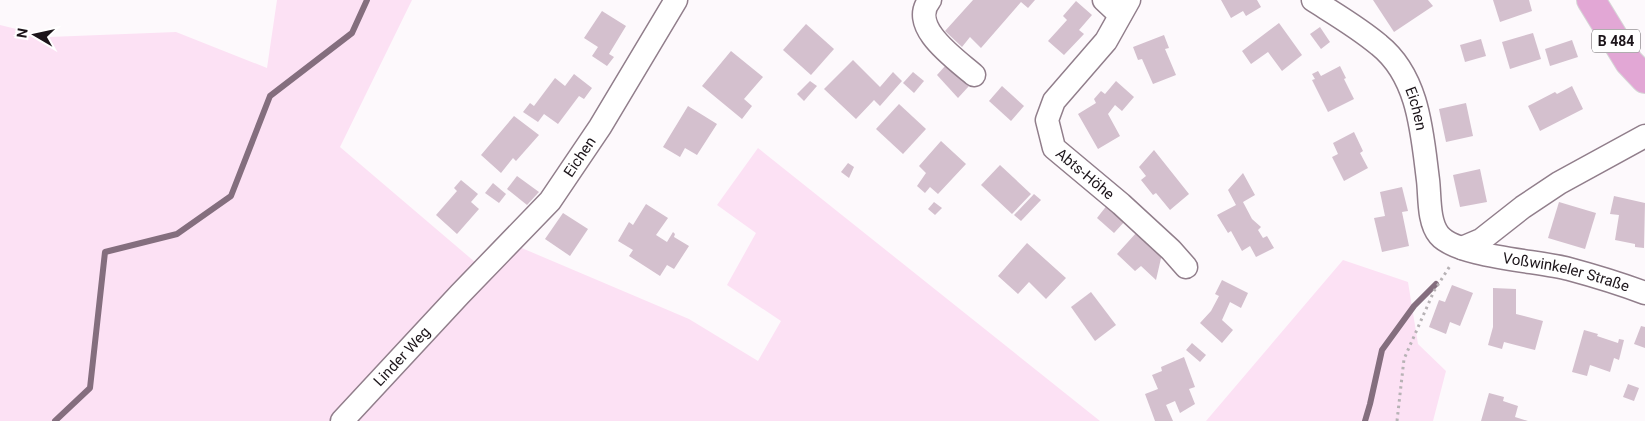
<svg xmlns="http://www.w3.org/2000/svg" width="1645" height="421" viewBox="0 0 1645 421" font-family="Roboto,sans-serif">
<rect width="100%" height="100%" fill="#fdf9fc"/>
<g fill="#fce1f4">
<path d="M277,0H412L340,147L489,274L517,246L689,319L758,361L781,321L727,285L756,233L717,205L758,148L1100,421H0V25L49,37L176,32L267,68Z"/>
<path d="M1343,260L1408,282L1418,344L1446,371L1433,421H1206Z"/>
</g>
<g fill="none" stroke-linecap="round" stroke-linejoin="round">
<g stroke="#846e7e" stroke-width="6">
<path d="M55,421L90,388L105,252L177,234L231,196L270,96L352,33L367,0"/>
<path d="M1365,421L1370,404L1382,350L1414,306L1436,284"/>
</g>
</g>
<g fill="#d4c0ce">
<path d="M973,0H1035L1028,8L1021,2L981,48L970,37L962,47L945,31Z"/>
<path d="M1221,0H1257L1261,7L1246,16L1243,11L1231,18Z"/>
<path d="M1373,0H1428L1433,6L1394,32Z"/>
<path d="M1493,0H1529L1532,11L1500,22Z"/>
<path d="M1076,1L1092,15L1079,30L1084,34L1064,55L1048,41L1067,20L1063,16Z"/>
<path d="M602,11L626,26L609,54L614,57L607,66L592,56L598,47L584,38Z"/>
<path d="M1279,23L1302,55L1282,71L1268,52L1251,64L1242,51Z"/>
<path d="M806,24L834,49L811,75L783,50Z"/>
<path d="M1320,27L1330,42L1321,49L1310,34Z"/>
<path d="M1533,33L1541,59L1510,69L1502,42Z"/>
<path d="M1164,35L1169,48L1165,49L1176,75L1153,84L1142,59L1138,60L1133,47Z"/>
<path d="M1481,39L1486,56L1465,62L1460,45Z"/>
<path d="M1572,40L1578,57L1550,66L1545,49Z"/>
<path d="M731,51L763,77L744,99L752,106L742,119L702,86Z"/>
<path d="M853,60L880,87L893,72L902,81L880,106L874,100L856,119L824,89Z"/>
<path d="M946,65L969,86L958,98L937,75Z"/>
<path d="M1340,66L1346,78L1344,79L1354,99L1328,112L1312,80L1315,79L1312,74L1318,71L1321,76Z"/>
<path d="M913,72L924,81L914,93L903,83Z"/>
<path d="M574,74L592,88L584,99L579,96L558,124L544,114L538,122L523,112L530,103L534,106L555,78L565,86Z"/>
<path d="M810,81L817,86L804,101L797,94Z"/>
<path d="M1116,81L1134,97L1122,111L1115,105L1108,114L1120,136L1098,149L1078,114L1096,103L1094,99L1101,91L1105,94Z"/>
<path d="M1002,86L1024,106L1011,121L989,101Z"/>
<path d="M1572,86L1583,109L1540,131L1528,106L1555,92L1557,94Z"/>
<path d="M1466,103L1473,136L1446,142L1439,109Z"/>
<path d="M899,104L926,129L903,154L876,129Z"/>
<path d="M688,106L717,124L697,155L685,148L680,157L663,147Z"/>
<path d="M514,116L539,135L516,161L513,158L501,173L481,155Z"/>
<path d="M1354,132L1363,151L1360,153L1368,168L1344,181L1332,157L1338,154L1333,143Z"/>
<path d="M941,141L966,164L938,194L930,187L925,193L917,186L926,173L919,166Z"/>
<path d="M1154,150L1189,194L1170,210L1156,193L1153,195L1141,180L1146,176L1139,167Z"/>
<path d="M848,163L854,167L849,178L841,172Z"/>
<path d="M1000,165L1031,194L1012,214L981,185Z"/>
<path d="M1480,169L1487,202L1460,207L1453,175Z"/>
<path d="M1243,173L1255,195L1243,202L1252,219L1261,227L1258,230L1263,238L1267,236L1274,248L1256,257L1250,246L1242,251L1231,231L1228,233L1217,215L1236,205L1228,190Z"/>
<path d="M517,176L539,192L527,205L507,189Z"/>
<path d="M461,180L478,194L471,202L479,209L457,234L436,215L457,191L454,188Z"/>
<path d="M493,183L506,194L499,203L485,193Z"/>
<path d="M1402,187L1408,211L1402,212L1409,246L1382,252L1374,218L1385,216L1380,192Z"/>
<path d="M1034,194L1041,200L1021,221L1014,215Z"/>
<path d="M1614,196L1645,203L1644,248L1635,247V244L1615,240L1619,215L1610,214Z"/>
<path d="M934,202L942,208L935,215L928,209Z"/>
<path d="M1559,202L1596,213L1585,249L1548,238Z"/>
<path d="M646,204L668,218L656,235L667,242L673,232L675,234L674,237L689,246L674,269L667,265L660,276L629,256L633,250L618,241L629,222L633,225Z"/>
<path d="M1108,204L1126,220L1114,233L1097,218Z"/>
<path d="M563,213L588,229L570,256L545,239Z"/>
<path d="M1137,232L1162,254L1156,280L1141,266L1135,271L1117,254Z"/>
<path d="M1027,243L1066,278L1046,299L1029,282L1018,294L998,276Z"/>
<path d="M1222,280L1248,293L1241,308L1230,302L1222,320L1233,330L1222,343L1200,323L1211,311L1219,296L1215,294Z"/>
<path d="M1452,285L1473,293L1460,326L1450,322L1446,334L1429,327L1439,300L1445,302Z"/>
<path d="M1493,288L1516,289V314L1543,321L1535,350L1504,342L1502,349L1488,345L1493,327Z"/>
<path d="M1091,292L1116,325L1095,341L1071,307Z"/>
<path d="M1641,326L1645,327V348L1634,344Z"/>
<path d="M1584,330L1598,334L1597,336L1618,343L1619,339L1624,340L1619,360L1614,358L1610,372L1590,365L1587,376L1572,372Z"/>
<path d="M1192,343L1206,355L1200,362L1186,350Z"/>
<path d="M1184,357L1195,387L1189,389L1195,404L1180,413L1175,401L1166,405L1173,421H1155L1145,394L1158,389L1152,375L1162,371L1161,367Z"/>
<path d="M1628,384L1639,388L1634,401L1623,397Z"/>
<path d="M1489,393L1504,397L1503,401L1518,406L1515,417L1528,421H1481Z"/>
</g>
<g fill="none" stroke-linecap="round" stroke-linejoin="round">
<defs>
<g id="street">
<path d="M930,0C907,26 957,60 974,75"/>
<path d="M1104,0L1120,15"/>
<path id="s1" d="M1129,0L1106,41L1054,101L1047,120L1054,148L1121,204L1171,250L1186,267"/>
<path id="s2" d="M1313,0C1335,14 1359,28 1379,45C1419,77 1422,133 1428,180C1430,196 1428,222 1439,235C1457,257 1540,261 1569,269C1595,276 1621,284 1645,293"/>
<path d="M1462,248L1481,240L1523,207L1559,183L1645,136"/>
<path id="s3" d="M342,421L460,294L550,201L600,127L676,0"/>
</g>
<path id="primary" d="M1591,0L1629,62L1645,79"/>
</defs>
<use href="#street" stroke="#917e8b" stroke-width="25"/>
<use href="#primary" stroke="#d6d5d6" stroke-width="30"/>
<path stroke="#b7b2b5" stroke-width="3" stroke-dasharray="2.5 4" stroke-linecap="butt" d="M1397,421L1404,359L1434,291L1450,266"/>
<use href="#street" stroke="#fff" stroke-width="22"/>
<use href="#primary" stroke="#e2a7d5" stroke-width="28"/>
</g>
<g text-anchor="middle" stroke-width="4" stroke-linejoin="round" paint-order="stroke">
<rect fill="#fff" stroke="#605b5f" stroke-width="1" x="1592" y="29.5" width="48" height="23" rx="4"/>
<g font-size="14" font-weight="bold" fill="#1c151a">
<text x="1616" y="46">B 484</text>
</g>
<g font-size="15" fill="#1c151a" stroke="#fff">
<text dy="5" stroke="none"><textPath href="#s2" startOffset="155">Eichen</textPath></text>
<text dy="5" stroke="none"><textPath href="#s3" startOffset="356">Eichen</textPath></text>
<text dy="5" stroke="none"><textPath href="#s1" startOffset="216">Abts-Höhe</textPath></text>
<text dy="5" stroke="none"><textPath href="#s2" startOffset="418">Voßwinkeler Straße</textPath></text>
<text dy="5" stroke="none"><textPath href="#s3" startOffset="88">Linder Weg</textPath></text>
</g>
</g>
<g transform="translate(35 35) rotate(279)" stroke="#ffffff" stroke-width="4" paint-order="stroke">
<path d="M0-4L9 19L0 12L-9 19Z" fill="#1c151a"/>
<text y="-8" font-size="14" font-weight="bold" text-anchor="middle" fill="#1c151a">N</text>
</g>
</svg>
